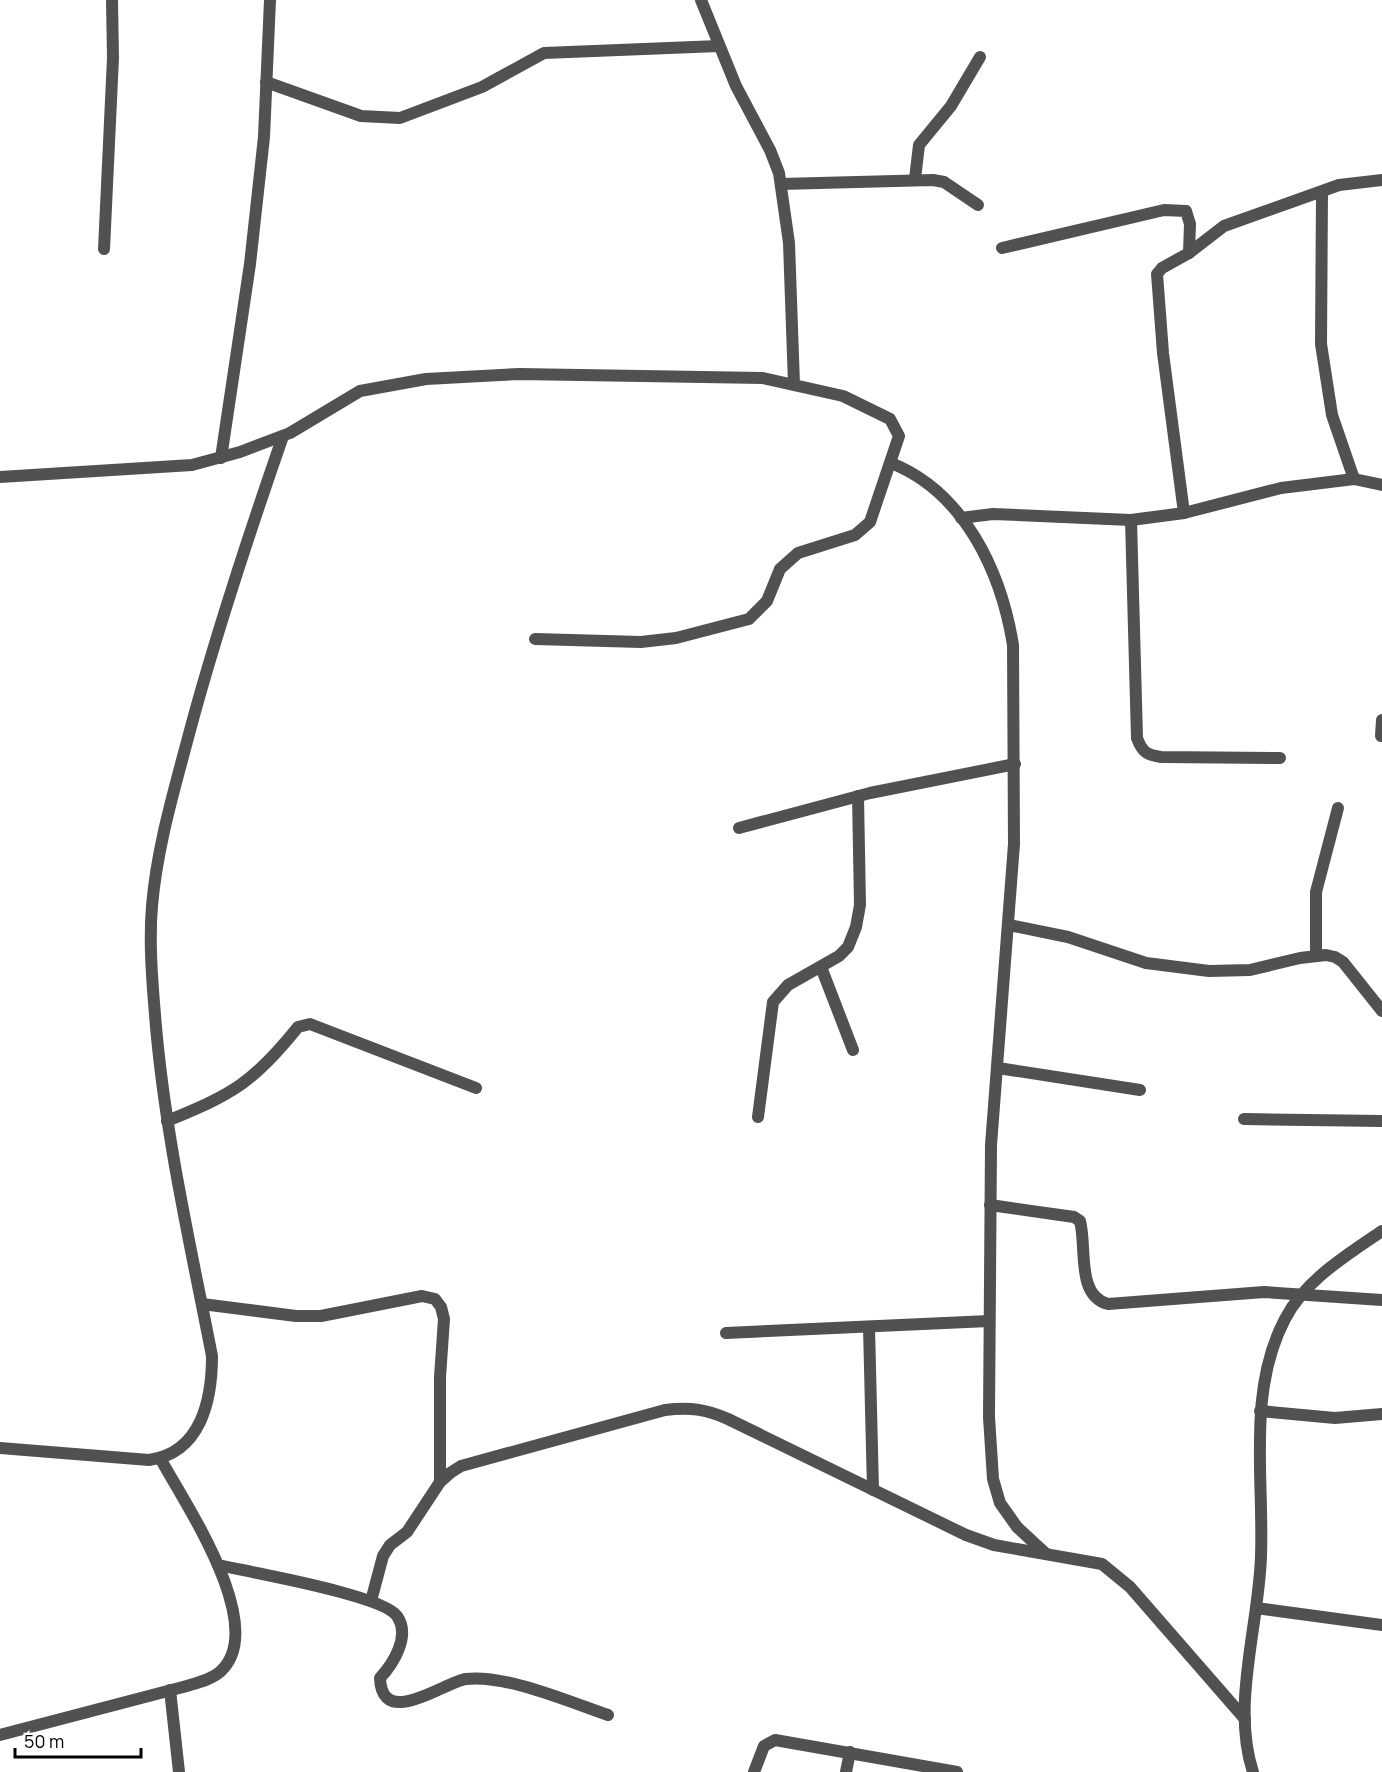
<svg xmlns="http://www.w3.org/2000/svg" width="1382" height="1772" viewBox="0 0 1382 1772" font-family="Manrope,sans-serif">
<rect width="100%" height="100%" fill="#fff"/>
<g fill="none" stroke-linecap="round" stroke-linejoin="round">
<g stroke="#515151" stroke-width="12">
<path d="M701,0L736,86L770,150L779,173L789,243L794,384"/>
<path d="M266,82L361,116L400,118L482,87L544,53L719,46"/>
<path d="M915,179L919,145L951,106L980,57"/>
<path d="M781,184L933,180L944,182L978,205"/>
<path d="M1322,192L1321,344L1332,415L1354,479"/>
<path d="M1002,248L1164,210L1186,211L1190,224L1189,253"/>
<path d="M104,249L113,58L112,0"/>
<path d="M221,458L250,264L264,137L270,0"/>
<path d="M891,463C964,492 1001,571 1013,645L1014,844L991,1145L989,1417L993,1479L1000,1503L1017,1527L1045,1553"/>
<path d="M0,477L192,465L240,452L290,433L360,391L426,379L519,374L763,378L843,396L890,419L899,436L870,522L855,535L798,553L780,569L767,601L749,619L676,638L641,642L535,639"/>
<path d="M1184,513L1163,353L1157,274L1162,268L1189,253L1224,226L1339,185L1382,180"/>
<path d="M961,518L993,514L1131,520L1184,513L1281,488L1354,479L1382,485"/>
<path d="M1131,520L1137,738C1142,752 1147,755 1161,757L1280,758"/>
<path d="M1381,736L1382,720"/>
<path d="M739,828L870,793L1015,764"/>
<path d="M1009,925L1068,937L1146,963L1209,971L1250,970L1300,958L1326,955L1335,957L1343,962L1382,1011"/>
<path d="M1316,956V892L1338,808"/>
<path d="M821,967L853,1050"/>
<path d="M998,1068L1140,1090"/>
<path d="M758,1117L773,1002L788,985L839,956L848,947L856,927L860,905L858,796"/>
<path d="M1244,1119L1382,1121"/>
<path d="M167,1121C233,1094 253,1083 298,1027L310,1024L476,1088"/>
<path d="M990,1205L1074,1217L1080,1221C1087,1247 1076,1296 1108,1304L1264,1292L1382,1300"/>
<path d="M202,1304L296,1316H321L422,1296L435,1299L441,1307L444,1319L440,1377V1482"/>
<path d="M869,1327L873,1490"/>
<path d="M726,1333L989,1321"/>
<path d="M1260,1411L1335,1418L1382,1414"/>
<path d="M0,1448L149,1460C201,1453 212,1400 212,1356C190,1243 164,1130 155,1015C152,979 149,941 152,906C157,847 174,791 189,734C216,633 249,534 283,436"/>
<path d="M218,1565C249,1572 383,1595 397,1616C411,1636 393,1664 380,1678C382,1730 444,1682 466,1679C505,1674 570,1702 608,1715"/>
<path d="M371,1601L383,1556L390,1545L407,1532L440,1482L450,1473L461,1466L665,1410C689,1407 706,1409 728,1419L966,1535L994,1545L1102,1564L1130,1587L1245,1719"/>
<path d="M1256,1608L1382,1625"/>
<path d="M170,1690L179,1772"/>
<path d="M0,1735L183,1687C196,1683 211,1680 221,1671C269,1626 184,1502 160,1458"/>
<path d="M754,1772L764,1746L775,1740L957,1772"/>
<path d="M846,1772L850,1752"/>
<path d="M1253,1772C1231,1705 1259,1625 1261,1556C1264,1478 1247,1391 1285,1319C1305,1280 1347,1255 1382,1231"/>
</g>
</g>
<path d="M15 1748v9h126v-9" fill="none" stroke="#000000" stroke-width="3"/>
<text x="24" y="1748" font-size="18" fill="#000000" stroke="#ffffff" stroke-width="4.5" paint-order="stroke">50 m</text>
</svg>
